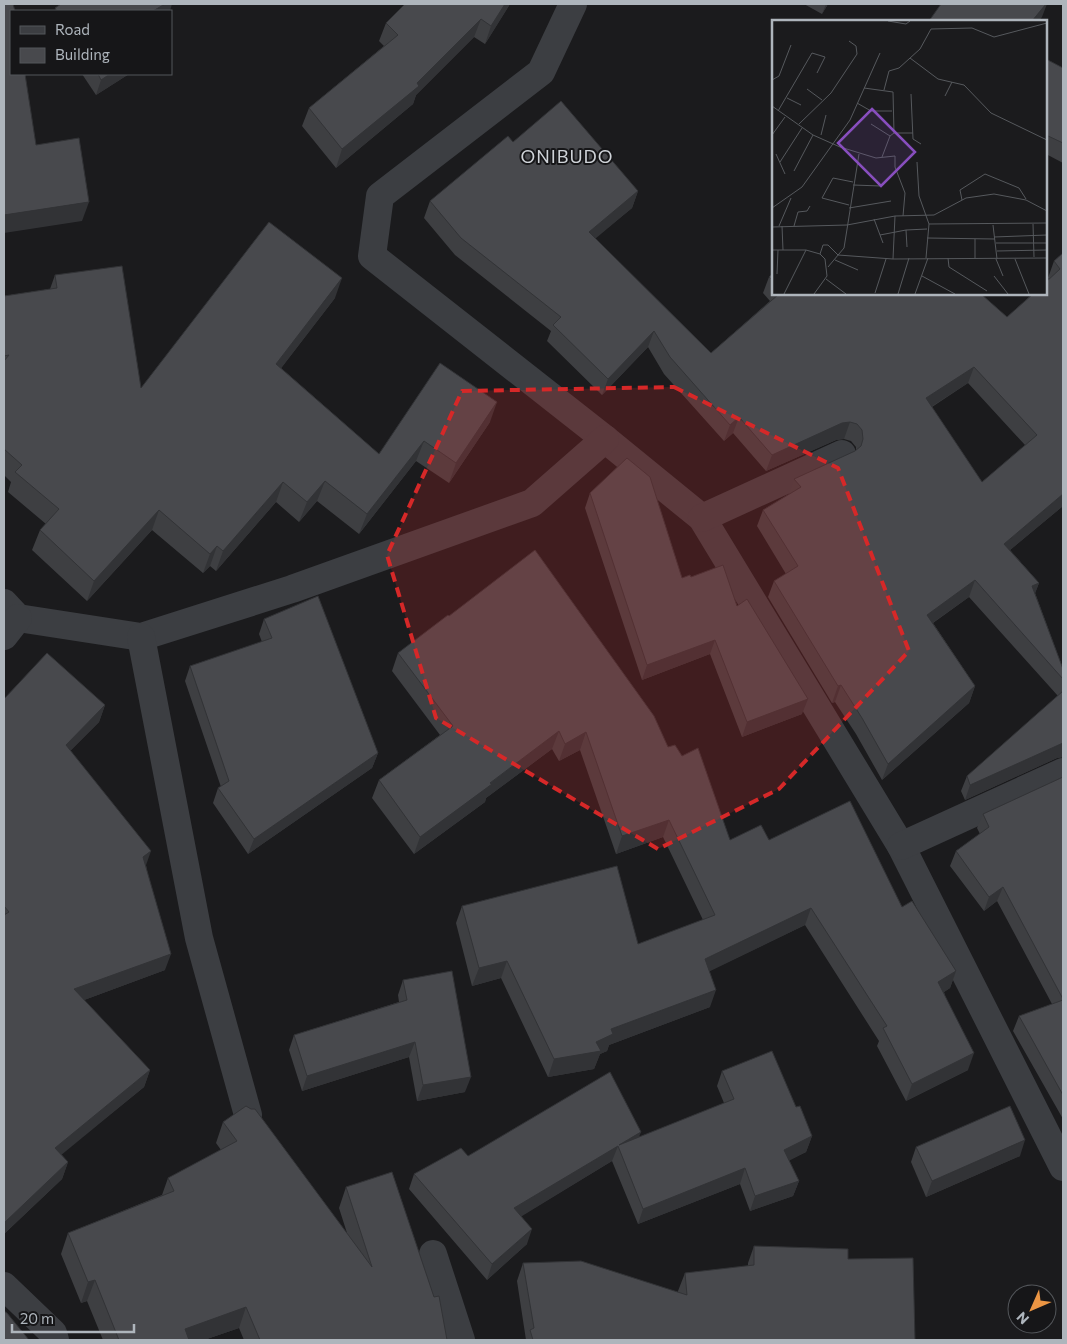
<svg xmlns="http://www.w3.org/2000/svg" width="1067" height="1344" viewBox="0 0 1067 1344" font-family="Commissioner,sans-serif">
<rect width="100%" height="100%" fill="#1b1b1d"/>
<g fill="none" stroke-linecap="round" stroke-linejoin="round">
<g stroke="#3c3e42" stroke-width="28">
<path d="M573,4L541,72L380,196L372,256L605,439L702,518L901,846L1063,1167"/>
<path d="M702,518L842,454"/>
<path d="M4,603L18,618L141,637L292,589L532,503L605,439"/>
<path d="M4,636L18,618"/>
<path d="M141,637L199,938L248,1115"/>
<path d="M901,846L1063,772"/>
<path d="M433,1254L461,1340"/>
<path d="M4,1286L53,1333L55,1340"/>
</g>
</g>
<g fill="#3e3f42" fill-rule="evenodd">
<path d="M510,4L485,44L474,37L416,95L413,104L336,168L302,126L309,108L384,46L379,41L386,23Z"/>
<path d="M804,4H828L822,14Z"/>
<path d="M1046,59L1063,68V163L1046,154Z"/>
<path d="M82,74H129L96,95Z"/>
<path d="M513,142L638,191L632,208L595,238L711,353L770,301L763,293L769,277L773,273V294H981L1007,317L1049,279L1048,278L1054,261L1063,253V506L1010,550L1039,583L1035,593L1063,669V757L1057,758L965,800L961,791L967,776L1058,696L969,597L933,623L975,686L969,703L882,780L856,734L835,702L832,703L768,597L774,581L786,574L757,526L763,510L789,494L794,479L855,451L856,450V447L851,441L844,439L836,440L766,471L733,433L724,441L664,374L648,347L602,395L547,341L551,331L455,255L424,218L430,201ZM968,383L1025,445L982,482L932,407Z"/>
<path d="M55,275L141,388L335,298L281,368L379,454L490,422L449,483L416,461L359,534L317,501L299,522L276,502L216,571L210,566L203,573L152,530L87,601L32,550L40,530L46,524L8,492L11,482L4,475V296L50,289Z"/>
<path d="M590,493L682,578L691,577L737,606L802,714L742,737L710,654L642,680L585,508Z"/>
<path d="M264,619L378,753L372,768L248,854L213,803L218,788L221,787L185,681L190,666L262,642L259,634Z"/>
<path d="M398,653L668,747L730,840H769L902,907L956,971L950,988L944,992L968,1070L906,1101L877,1046L879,1041L805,925L709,971L710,1007L609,1045L607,1051L600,1054L594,1069L548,1077L501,978L472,986L456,923L462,906L638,944L703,920L663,837L616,854L580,750L559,761L552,749L486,798L485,802L414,854L372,798L379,780L440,735L392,671Z"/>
<path d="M4,699L105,705L99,722L70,751L146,865L165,970L84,1000L150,1070L144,1087L61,1154L68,1162L62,1179L4,1234Z"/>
<path d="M1063,777V1119L1013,1031L1019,1016L1052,1004L997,901L984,911L950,866L956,851L980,834L977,828L983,814Z"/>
<path d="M403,980L465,1092L417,1101L409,1057L302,1091L289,1050L294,1035L399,1002L398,995Z"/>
<path d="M722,1071L796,1107L812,1136L806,1152L789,1160L799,1181L793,1196L750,1211L740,1184L638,1224L612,1161L521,1216L527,1244L487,1280L409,1189L414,1174L468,1156L639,1137L724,1103L717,1086Z"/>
<path d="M223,1122L347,1233L339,1208L346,1187L447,1340H244L239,1328L204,1340H103L87,1301L81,1303L61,1254L68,1233L162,1195L168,1178L221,1150L216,1143Z"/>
<path d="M916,1147L1020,1156L926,1197L911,1162Z"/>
<path d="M754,1246L848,1259L915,1340H526L517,1281L523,1263L678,1293V1291L685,1273L748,1266V1263Z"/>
</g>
<g fill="#323336">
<path d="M165,4H172L170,11H153Z"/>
<path d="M505,4H510L485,44L491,26Z"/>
<path d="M826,4H828L822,14Z"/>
<path d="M1046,4H1047L1042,17L1039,21H1032Z"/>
<path d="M481,19L474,37L416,95L413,104L336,168L342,149L417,83Z"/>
<path d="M110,74H129L96,95L101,80Z"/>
<path d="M638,191L632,208L583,249L589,232Z"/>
<path d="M89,202L82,221L4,233V215Z"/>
<path d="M342,278L335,298L269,384L276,364Z"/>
<path d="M654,331L648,347L602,395L608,379Z"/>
<path d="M974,367L968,383L920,414L926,398Z"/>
<path d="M497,402L490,422L449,483L456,463Z"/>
<path d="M739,417L733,433L724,441L730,425Z"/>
<path d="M850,422L844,439L836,440L766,471L772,455L842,423Z"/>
<path d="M424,441L416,461L359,534L367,514Z"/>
<path d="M325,481L317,501L299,522L307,502Z"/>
<path d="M283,482L276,502L216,571L223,551Z"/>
<path d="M1063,494V506L998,560L1004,544Z"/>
<path d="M159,510L152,530L87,601L94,581Z"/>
<path d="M217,546L210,566L203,573L210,554Z"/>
<path d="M975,580L969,597L921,631L927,615Z"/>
<path d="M1039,583L1033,599L1032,586Z"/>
<path d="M715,640L710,654L642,680L647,665Z"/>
<path d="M841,685L835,702L832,703L838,686Z"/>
<path d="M975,686L969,703L882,780L888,764Z"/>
<path d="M808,699L802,714L742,737L747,722Z"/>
<path d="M105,705L99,722L59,762L66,745Z"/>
<path d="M559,731L552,749L486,798L485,802L414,854L420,837Z"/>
<path d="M586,732L580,750L559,761L565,744Z"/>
<path d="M1063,743V757L1057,758L965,800L970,785Z"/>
<path d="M378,753L372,768L248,854L254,839Z"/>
<path d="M669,820L663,837L616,854L622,836Z"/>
<path d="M151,851L145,868L143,857Z"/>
<path d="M1003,887L997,901L984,911L989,897Z"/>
<path d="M811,908L805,925L698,977L705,959Z"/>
<path d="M171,954L165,970L68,1006L74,989Z"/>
<path d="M507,961L501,978L472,986L479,968Z"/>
<path d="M956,971L950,988L932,1000L938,982Z"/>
<path d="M716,990L710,1007L609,1045L607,1051L600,1054L594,1069L548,1077L554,1059L596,1042L611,1029Z"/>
<path d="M415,1042L409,1057L302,1091L307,1076Z"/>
<path d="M974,1053L968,1070L906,1101L912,1084Z"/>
<path d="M150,1070L144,1087L49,1165L55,1148Z"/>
<path d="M471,1077L465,1092L417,1101L423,1085Z"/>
<path d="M641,1132L635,1147L619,1145Z"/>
<path d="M812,1136L806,1152L779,1166L784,1150Z"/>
<path d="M1025,1140L1020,1156L926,1197L932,1181Z"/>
<path d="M618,1146L612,1161L509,1224L514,1208Z"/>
<path d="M68,1162L62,1179L4,1234V1223Z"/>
<path d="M745,1168L740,1184L638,1224L643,1209Z"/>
<path d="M799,1181L793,1196L750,1211L755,1196Z"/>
<path d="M532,1229L527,1244L487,1280L492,1264Z"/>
<path d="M95,1280L87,1301L81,1303L88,1282Z"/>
<path d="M246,1307L239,1328L204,1340H181L185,1329Z"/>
</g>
<g fill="#48494d" stroke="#323336" fill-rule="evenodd">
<path d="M4,4H13L15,11H11V74H25L36,145L79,138L89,202L4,215Z"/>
<path d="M61,4H165L153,11H57L55,8Z"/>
<path d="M405,4H505L491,26L481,19L417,83L419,86L342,149L309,108L398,35L386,23Z"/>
<path d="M941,4H1046L1032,21H929Z"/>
<path d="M1046,59L1063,68V143L1046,135Z"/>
<path d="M98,74H110L101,80Z"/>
<path d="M561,101L638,191L589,232L711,353L779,294H981L1007,317L1033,294H1046V282L1060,269L1054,261L1063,253V494L1004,544L1039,583L1032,586L1063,669V679L975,580L927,615L975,686L888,764L862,718L841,685L838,686L774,581L798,566L763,510L801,487L794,479L855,451L861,446L863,439L862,430L857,424L850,422L842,423L772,455L739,417L730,425L670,357L654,331L608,379L553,325L561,317L461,238L430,201L508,136L513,142ZM974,367L1037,435L982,482L926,398Z"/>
<path d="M269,222L342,278L276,364L379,454L440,363L497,402L456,463L424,441L367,514L325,481L307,502L283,482L223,551L217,546L210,554L159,510L94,581L40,530L59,509L15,472L22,465L4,449V361L9,355L4,356V296L57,288L55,275L122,266L141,388Z"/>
<path d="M773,273V281L769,277Z"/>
<path d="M627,458L650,477L682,578L690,575L691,577L723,565L737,606L747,599L808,699L747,722L715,640L647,665L590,493Z"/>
<path d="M535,550L654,716L668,747L675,745L682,756L698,748L730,840L761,825L769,840L850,801L902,907L912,901L956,971L938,982L974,1053L912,1084L883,1028L887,1026L811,908L705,959L716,990L611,1029L613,1034L596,1042L601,1051L554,1059L507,961L479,968L462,906L617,866L638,944L715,915L669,820L622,836L586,732L565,744L559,731L490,783L492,784L420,837L379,780L453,726L398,653L448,615L449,616Z"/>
<path d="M318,596L378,753L254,839L218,788L229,781L190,666L272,638L264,619Z"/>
<path d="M47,653L105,705L66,745L151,851L143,857L171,954L74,989L150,1070L55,1148L68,1162L4,1223V915L9,912L4,906V699Z"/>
<path d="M1063,691V743L970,785L967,776Z"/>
<path d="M1063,777V999L1003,887L989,897L956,851L989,827L983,814Z"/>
<path d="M452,971L471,1077L423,1085L415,1042L307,1076L294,1035L407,1000L403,980Z"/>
<path d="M1063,1000V1095L1019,1016Z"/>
<path d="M772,1051L796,1107L800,1106L812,1136L784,1150L799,1181L755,1196L745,1168L643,1209L618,1146L514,1208L532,1229L492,1264L414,1174L461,1148L468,1156L610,1072L641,1132L619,1145L734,1099L722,1071Z"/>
<path d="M246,1106L251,1109H255L372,1267L346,1187L392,1172L434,1297L439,1296L447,1340H260L246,1307L185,1329L189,1340H119L95,1280L88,1282L68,1233L174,1191L168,1178L237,1141L223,1122Z"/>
<path d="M1010,1106L1025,1140L932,1181L916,1147Z"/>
<path d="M754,1246L848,1249V1259L913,1258L915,1340H533L530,1330L534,1328L523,1263L581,1261L687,1295L685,1273L754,1265Z"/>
<path d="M4,1311L7,1313L29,1340H4Z"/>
</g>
<path fill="#d62828" fill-opacity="0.2" stroke="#d62828" stroke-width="4" stroke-dasharray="10 6" stroke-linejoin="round" d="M674,387L838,468L909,651L779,789L658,849L436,718L387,555L462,391Z"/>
<g text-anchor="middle" stroke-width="4" stroke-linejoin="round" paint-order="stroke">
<g font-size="18" letter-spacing="1" fill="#cfd3d8" stroke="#161618">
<text x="567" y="163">ONIBUDO</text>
</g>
</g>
<g transform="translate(772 20)">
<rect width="275" height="275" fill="#1b1b1d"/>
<path fill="none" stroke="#56595d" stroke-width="1" d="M116,1L134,4L138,1M159,9L200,8L222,17L275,3M138,38L166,59L192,65L219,93L275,120M0,60L7,56L19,25M92,68L121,72L122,113M35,69L50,80M112,70L117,51L127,48L148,29L159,9M139,74L141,119L149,124M173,76L180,62M15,78L29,85M85,83L99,91H120M0,86L41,115L68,127L104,138L123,136V147L133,173L131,196M6,91L40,33L53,37L45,53M27,104L59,73L85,34L84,26L77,21M99,104L118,116M0,115L13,97M49,115L54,95M4,134L13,154M110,137L118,116L122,113H141M8,142L30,108M145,142L147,176L157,204L154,238M22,151L41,115M81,165L109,166M190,180L188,170L213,154L247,168L254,179M77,185L50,178L61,158L81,162M0,188L30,167L78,100L108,33M77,188L119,181M102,199L111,223M157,204L275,203M261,204L262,237M221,205L225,239M7,206L19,178M10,206L11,230M22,206L26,192L35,191L38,186M0,207L75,205L123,196L162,195L194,178L222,174L254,180L275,191M108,215L134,210M222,217L275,215M155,218L223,219M224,223H275M135,227L134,210L155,209M0,230H34L48,234L53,239L55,256L42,274M225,231L275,230M48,234L51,225H56L66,235M66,235L121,239L275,238M176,238L177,247L215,271M203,238V219M121,239L123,196M224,239L231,256M243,239L257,274M63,240L86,250M56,247L72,228L87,134M5,254L6,230M150,256L183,274M222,256L236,274M54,259L74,274M103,273L114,239M12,274L34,230M126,274L137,238M143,274L156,238"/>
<path fill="#884ebe" fill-opacity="0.15" stroke="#884ebe" stroke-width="2.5" d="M100,89L143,132L109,166L66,123Z"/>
<rect width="275" height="275" fill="none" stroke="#aeb5bc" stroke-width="2.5"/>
</g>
<rect width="1067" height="1344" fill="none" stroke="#aeb5bc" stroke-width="10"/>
<rect x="10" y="10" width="162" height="65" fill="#161618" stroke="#53565a"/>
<rect x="20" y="26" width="25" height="8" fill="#3c3e42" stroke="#53565a"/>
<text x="55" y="35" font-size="15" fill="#aeb5bc">Road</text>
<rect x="20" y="48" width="25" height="15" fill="#48494d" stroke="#53565a"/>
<text x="55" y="60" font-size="15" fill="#aeb5bc">Building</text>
<g transform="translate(1032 1309) rotate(225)"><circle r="24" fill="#161618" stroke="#53565a"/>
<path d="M0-4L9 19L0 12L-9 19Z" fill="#ec9644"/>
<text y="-8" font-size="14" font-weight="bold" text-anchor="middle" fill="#aeb5bc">N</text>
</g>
<path d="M12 1324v8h122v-8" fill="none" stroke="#aeb5bc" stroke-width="2.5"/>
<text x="20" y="1324" font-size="15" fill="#aeb5bc" stroke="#161618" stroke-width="4" paint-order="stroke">20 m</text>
</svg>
